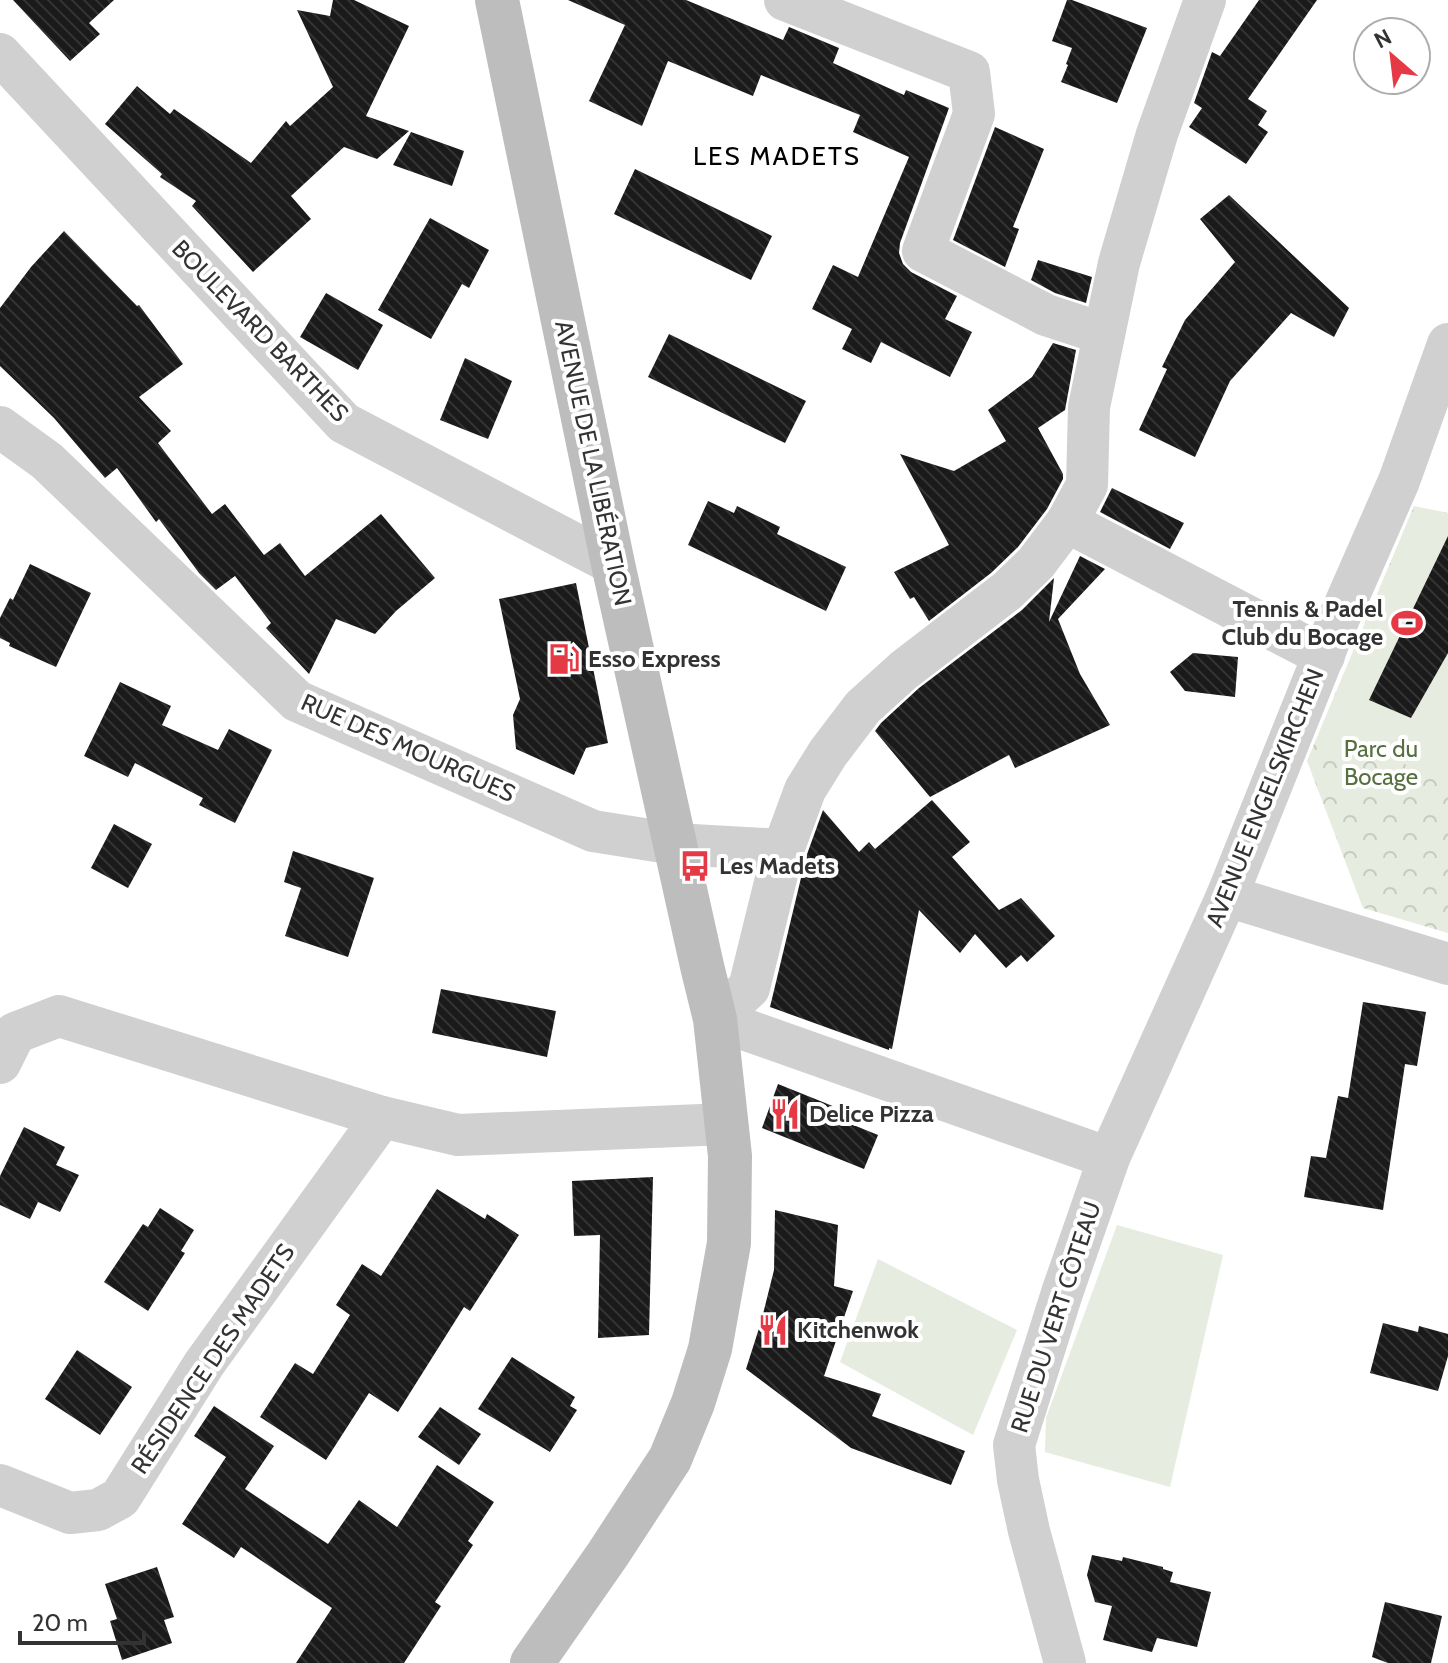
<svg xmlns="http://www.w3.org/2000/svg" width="1448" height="1663" viewBox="0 0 1448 1663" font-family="Cabin,sans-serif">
<defs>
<pattern id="forest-crowns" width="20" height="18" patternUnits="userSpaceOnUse" patternTransform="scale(2)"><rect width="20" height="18" fill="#e6ecdf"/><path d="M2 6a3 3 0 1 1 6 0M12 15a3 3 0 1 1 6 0" fill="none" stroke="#c6cbc0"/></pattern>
<pattern id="building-back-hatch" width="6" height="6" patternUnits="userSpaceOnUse" patternTransform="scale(2)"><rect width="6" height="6" fill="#1a1a1a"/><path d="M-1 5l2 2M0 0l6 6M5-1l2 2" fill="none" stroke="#333"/></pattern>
</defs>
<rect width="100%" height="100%" fill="#fff"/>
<path fill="url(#forest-crowns)" d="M1414,506L1448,513V933L1363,908L1307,761Z"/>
<g fill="#e6ecdf">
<path d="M1415,507L1448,513V780L1319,733Z"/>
<path d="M1117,1225L1223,1255L1170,1487L1045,1452L1046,1418Z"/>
<path d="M878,1259L1017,1330L973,1435L840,1362Z"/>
</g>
<g fill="url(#building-back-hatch)">
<path d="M13,0H114L89,23L100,34L70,61Z"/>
<path d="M333,0H354L409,26L366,116L409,131L377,159L344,147L291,196L311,219L253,272L192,206L196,201L160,177L162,174L105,124L137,86L170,114L174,109L251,163L286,121L290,126L333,87L297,10L330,16Z"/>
<path d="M568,0H686L783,40L789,27L839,48L833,63L904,95L906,90L949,108L900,243L899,253L903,264L911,272L957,296L945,319L972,332L950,377L881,342L871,363L842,349L852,329L812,309L833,265L858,277L909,157L853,132L860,115L761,75L753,96L668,61L642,126L625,118L589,101L625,25Z"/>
<path d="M1067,0H1072L1147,28L1117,103L1061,82L1068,65L1066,64L1072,48L1052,41Z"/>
<path d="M1259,0H1317L1248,99L1267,111L1258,125L1268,132L1246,164L1189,127L1202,108L1194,103L1212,52L1220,56Z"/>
<path d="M995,127L1044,149L1013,227L1019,229L1005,267L953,240Z"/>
<path d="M411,132L464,151L452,186L393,165Z"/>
<path d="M635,169L772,236L751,280L614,214Z"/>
<path d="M1229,195L1349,308L1334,337L1291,313L1230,381L1195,457L1139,430L1167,369L1162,367L1185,320L1235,262L1200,219Z"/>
<path d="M430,218L489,250L469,288L462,284L431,339L378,310Z"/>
<path d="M64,231L137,306L139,305L183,364L139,397L171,431L158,443L212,514L225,504L264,555L280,543L305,576L381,514L435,578L396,611L375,634L336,619L309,674L266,628L271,623L235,576L216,590L199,573L159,519L156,522L117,468L105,478L54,418L0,366V308L31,267Z"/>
<path d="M1038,260L1092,277L1086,303L1055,293L1031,280Z"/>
<path d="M326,293L383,325L358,370L300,337Z"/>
<path d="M669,334L806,401L785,443L648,377Z"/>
<path d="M1053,343L1076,350L1065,410L1038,428L1063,474V479L1047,509L1018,547L991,573L929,621L914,597L910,599L894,572L949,545L900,454L954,471L1006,441L988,410L1032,377Z"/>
<path d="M465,358L512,381L488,439L440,420Z"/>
<path d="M1112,488L1184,523L1170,549L1100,512Z"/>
<path d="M708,501L734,513L737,506L780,527L777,534L846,567L826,611L688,545Z"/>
<path d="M1448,536V653L1411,718L1369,700Z"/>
<path d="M1080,556L1105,569L1058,619L1080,674L1110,725L1015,768L1009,755L930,797L875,731L881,723L919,688L1022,610L1054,578L1049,622Z"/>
<path d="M30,564L91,593L56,667L9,646L10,643L0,638V618L10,598L13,600Z"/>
<path d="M576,583L608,743L586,748L574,775L516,749L513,715L520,699L499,599Z"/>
<path d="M1193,653L1238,657L1235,697L1185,691L1170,672Z"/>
<path d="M120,682L171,706L162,725L218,750L229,729L272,750L235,823L199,805L203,798L135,763L128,777L84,756Z"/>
<path d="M932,800L970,842L952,857L999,910L1021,898L1055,936L1027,962L1021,955L1006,968L975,934L960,953L919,910L892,1049L889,1048V1050L770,1007L806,857L823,810L859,852L869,842L875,849Z"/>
<path d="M114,824L152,844L128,888L91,868Z"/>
<path d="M293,851L374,878L348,957L285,936L301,888L284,882Z"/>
<path d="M441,989L556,1011L547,1057L432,1033Z"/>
<path d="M1363,1002L1426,1012L1417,1066L1405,1064L1383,1210L1304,1197L1311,1156L1326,1158L1338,1096L1348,1098Z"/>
<path d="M778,1084L855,1115L851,1124L878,1135L864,1169L762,1128Z"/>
<path d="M24,1127L65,1147L56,1165L79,1175L60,1212L38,1202L30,1219L0,1205V1176Z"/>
<path d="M653,1177L649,1335L598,1338L600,1235L574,1236L572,1181Z"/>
<path d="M437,1189L485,1219L487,1214L519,1235L470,1311L464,1307L398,1412L369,1393L326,1460L260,1417L295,1363L313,1374L350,1315L336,1305L362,1264L381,1276Z"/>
<path d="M160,1208L194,1230L181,1251L185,1253L148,1311L104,1282L143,1224L148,1227Z"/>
<path d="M775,1210L838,1225L834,1286L853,1291L824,1376L881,1394L872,1416L965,1451L951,1485L851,1448L746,1369L761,1322L774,1270Z"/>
<path d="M1383,1323L1418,1332L1419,1326L1448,1334V1356L1438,1391L1370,1373Z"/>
<path d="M77,1350L132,1387L100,1435L45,1399Z"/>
<path d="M512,1357L575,1397L570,1406L577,1410L550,1452L478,1409Z"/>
<path d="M214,1406L274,1446L245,1489L328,1544L359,1500L397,1527L437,1465L494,1502L468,1541L473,1545L435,1602L441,1606L404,1663H296L332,1608L241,1547L234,1558L182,1524L226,1457L194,1436Z"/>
<path d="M440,1407L481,1434L459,1465L418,1437Z"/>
<path d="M1092,1555L1122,1561L1123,1557L1163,1567V1569L1173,1572L1170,1582L1211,1592L1197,1647L1157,1638L1152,1652L1103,1640L1112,1606L1095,1602L1087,1575Z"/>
<path d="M157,1567L174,1617L164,1620L172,1643L122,1660L110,1621L117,1619L105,1584Z"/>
<path d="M1385,1602L1442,1616L1431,1663H1388L1372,1657Z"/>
</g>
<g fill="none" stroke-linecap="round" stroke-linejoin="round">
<g stroke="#d0d0d0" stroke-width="42">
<path d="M785,0L969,72L974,114L923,251L1046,315L1104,334"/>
<path d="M0,54L344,423L613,564"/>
<path d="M0,427L47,461L297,701L593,831L675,844L783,850"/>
<path d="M1067,522L1324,656"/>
<path d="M1227,896L1448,964"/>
<path d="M0,1063L15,1033L59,1016L382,1117L458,1135L726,1124"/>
<path d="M1109,1158L715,1019L749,988L783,850L805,790L828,753L863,707L904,670L1007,591L1036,563L1067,522L1087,485L1089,407L1119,263L1157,134L1205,0"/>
<path d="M0,1485L70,1513L98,1510L120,1498L204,1364L382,1117"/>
<path d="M1065,1663L1029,1531L1018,1480L1014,1445L1062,1293L1109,1158L1227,896L1332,634L1399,481L1448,344"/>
</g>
<path stroke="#bdbdbd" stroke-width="44" d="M497,0L613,564L702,966L715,1019L730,1156L729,1243L710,1349L693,1403L670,1459L608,1554L532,1663"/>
</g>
<defs>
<symbol id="stadium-bare" viewBox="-9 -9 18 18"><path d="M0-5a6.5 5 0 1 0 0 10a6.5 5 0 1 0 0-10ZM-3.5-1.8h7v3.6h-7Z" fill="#e63946" stroke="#fff" stroke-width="2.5" paint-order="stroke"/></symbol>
<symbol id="fuel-bare" viewBox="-9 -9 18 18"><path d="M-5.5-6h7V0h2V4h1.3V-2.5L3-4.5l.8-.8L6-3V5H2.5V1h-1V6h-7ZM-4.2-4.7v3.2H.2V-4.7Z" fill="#e63946" stroke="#fff" stroke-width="2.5" paint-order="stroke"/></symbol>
<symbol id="bus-bare" viewBox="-9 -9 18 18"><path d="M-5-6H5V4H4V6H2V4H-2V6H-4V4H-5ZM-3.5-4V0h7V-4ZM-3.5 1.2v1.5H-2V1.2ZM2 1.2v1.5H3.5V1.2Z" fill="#e63946" stroke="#fff" stroke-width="2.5" paint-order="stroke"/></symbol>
<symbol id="restaurant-bare" viewBox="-9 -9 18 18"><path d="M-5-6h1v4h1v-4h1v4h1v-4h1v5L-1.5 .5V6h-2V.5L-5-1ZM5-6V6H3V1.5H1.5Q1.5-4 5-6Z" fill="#e63946" stroke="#fff" stroke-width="2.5" paint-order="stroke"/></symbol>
</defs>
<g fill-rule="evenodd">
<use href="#stadium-bare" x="1385" y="601" width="44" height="44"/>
<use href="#fuel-bare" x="542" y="637" width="44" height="44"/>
<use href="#bus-bare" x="673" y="844" width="44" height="44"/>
<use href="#restaurant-bare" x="763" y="1092" width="44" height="44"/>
<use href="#restaurant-bare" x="751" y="1308" width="44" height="44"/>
</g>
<g text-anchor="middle" stroke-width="8" stroke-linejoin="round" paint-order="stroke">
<g font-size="24" fill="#333" stroke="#fff">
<text transform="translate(260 331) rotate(46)" y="8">BOULEVARD BARTHES</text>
<text transform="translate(593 463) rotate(78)" y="8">AVENUE DE LA LIBÉRATION</text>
<text transform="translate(408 748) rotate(24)" y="8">RUE DES MOURGUES</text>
<text transform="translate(1265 798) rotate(-68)" y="8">AVENUE ENGELSKIRCHEN</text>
<text transform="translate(1056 1317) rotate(-72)" y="8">RUE DU VERT CÔTEAU</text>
<text transform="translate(213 1359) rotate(-56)" y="8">RÉSIDENCE DES MADETS</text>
</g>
<g font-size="24" font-weight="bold" fill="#333" stroke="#fff" text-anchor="start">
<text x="1383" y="617" text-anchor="end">Tennis &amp; Padel<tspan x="1383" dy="28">Club du Bocage</tspan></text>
<text x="588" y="667">Esso Express</text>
<text x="719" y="874">Les Madets</text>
<text x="809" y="1122">Delice Pizza</text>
<text x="797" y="1338">Kitchenwok</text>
</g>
<g font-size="24" fill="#56703f" stroke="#fff">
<text x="1381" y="757">Parc du<tspan x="1381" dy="28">Bocage</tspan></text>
</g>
<g font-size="26" letter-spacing="2" fill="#000" stroke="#fff">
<text x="777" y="165">LES MADETS</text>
</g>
</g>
<g transform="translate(1392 56) rotate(332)"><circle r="38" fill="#ffffff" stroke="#adadad" stroke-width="2"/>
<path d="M0-6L14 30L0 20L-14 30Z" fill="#e63946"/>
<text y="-12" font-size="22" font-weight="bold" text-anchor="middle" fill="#333333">N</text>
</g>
<path d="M20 1631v12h124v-12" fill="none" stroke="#333333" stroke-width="4"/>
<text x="32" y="1631" font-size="24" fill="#333333" stroke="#ffffff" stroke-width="6" paint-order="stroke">20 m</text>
</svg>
